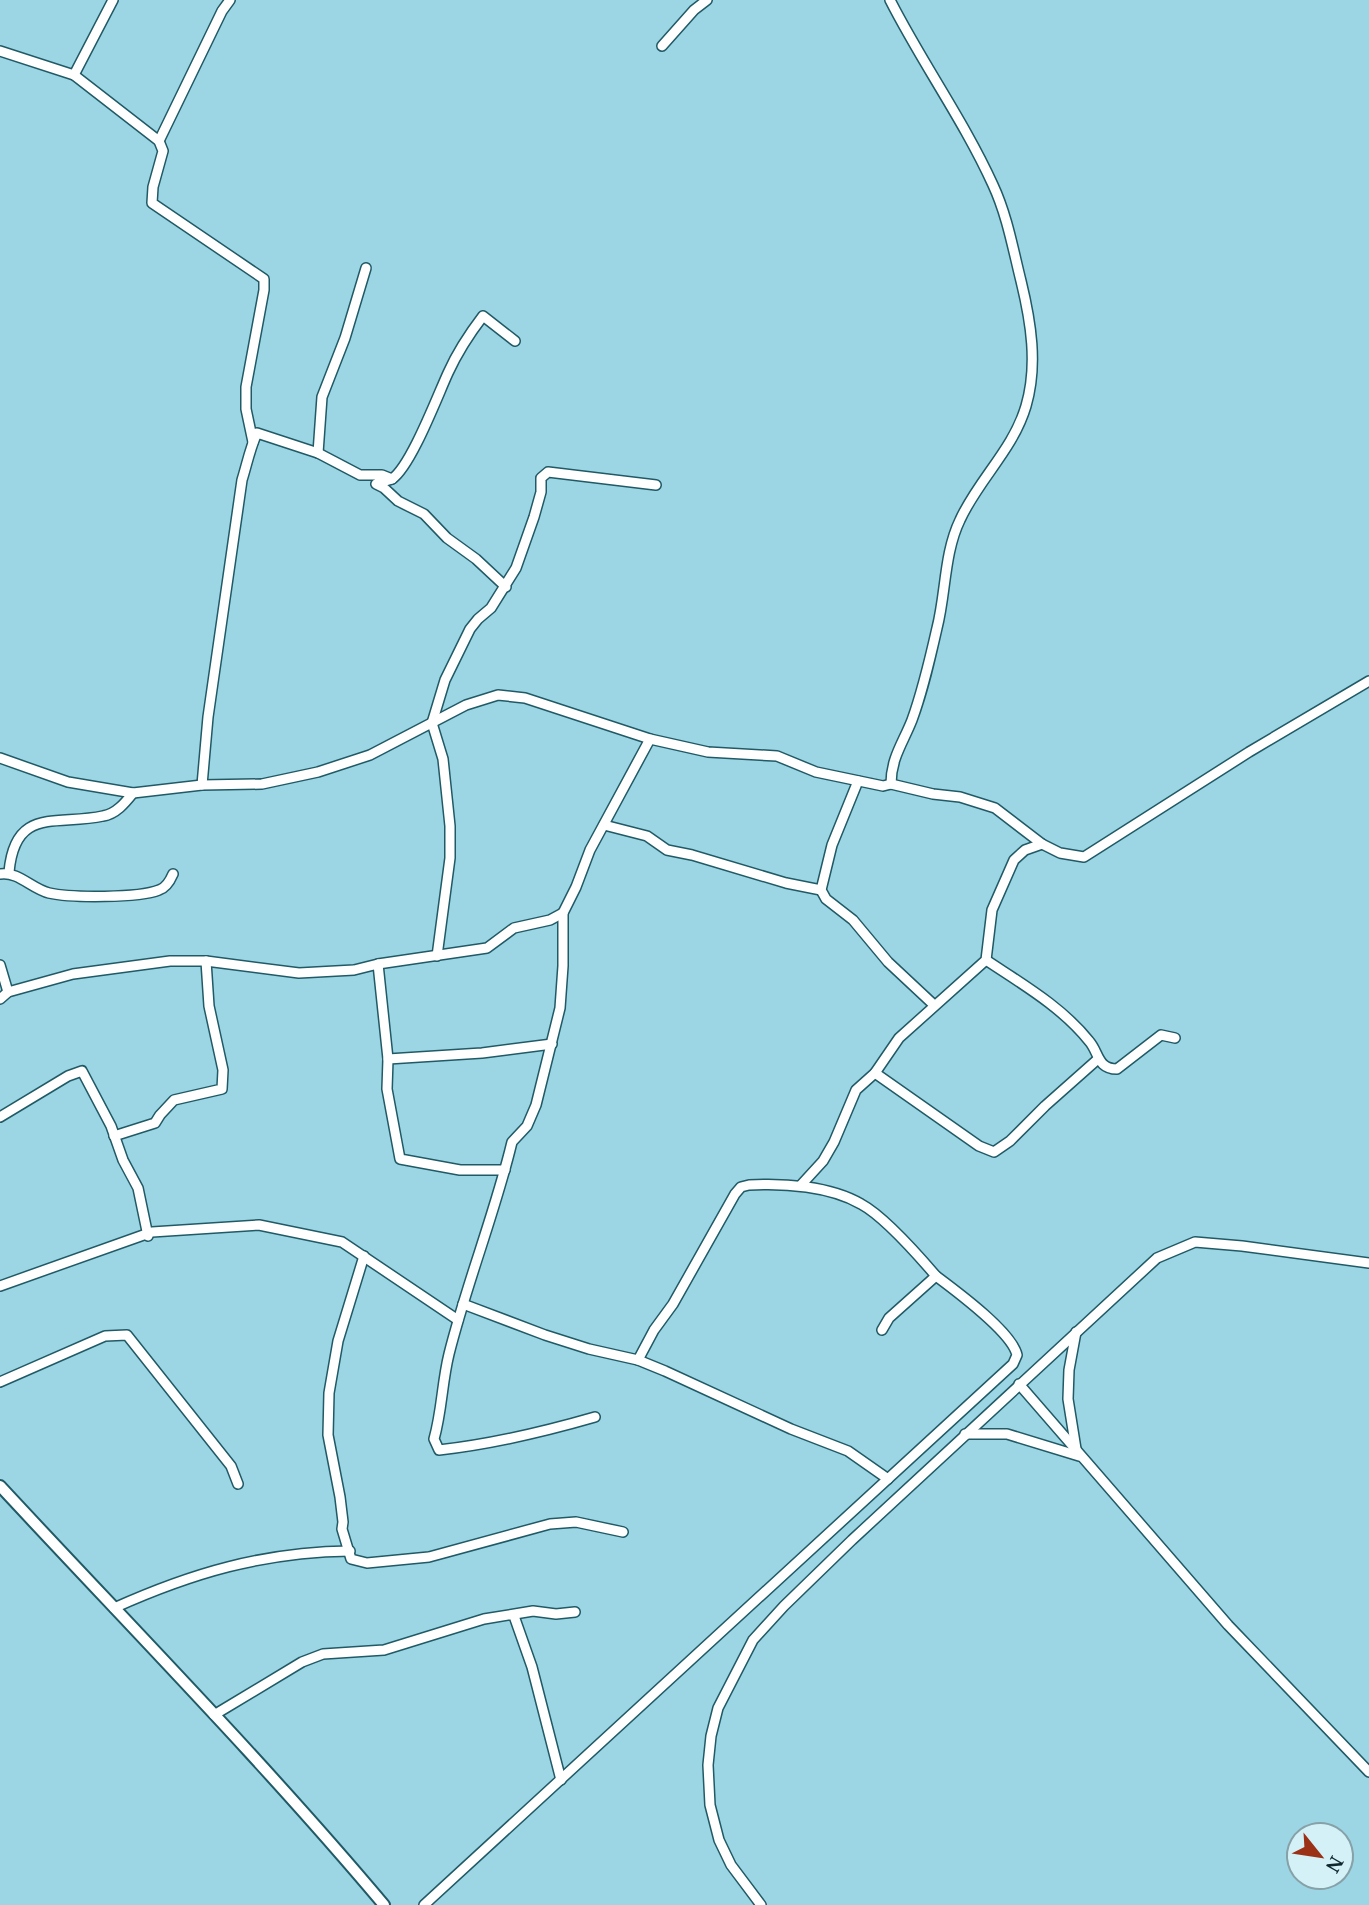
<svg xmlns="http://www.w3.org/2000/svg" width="1369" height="1905" viewBox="0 0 1369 1905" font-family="'Noto Serif',serif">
<rect width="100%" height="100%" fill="#9cd5e3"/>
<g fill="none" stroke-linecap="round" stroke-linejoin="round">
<defs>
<g id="minor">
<path d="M890,0C922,63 964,121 993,185C1007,215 1013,249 1021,281C1031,322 1038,365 1026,406C1013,450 978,480 960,520C944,553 946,593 937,628C930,659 923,690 912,720C903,743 891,758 891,784"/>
<path d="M662,46L694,10L707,0"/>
<path d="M0,51L74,75L159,141L163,151L153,187L152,203L264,279V290L246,387V409L253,442"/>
<path d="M74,75L113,0"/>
<path d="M159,141L222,11L230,0"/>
<path d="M318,453L322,397L345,338L366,268"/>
<path d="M392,479C411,466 437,397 448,373C457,353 470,333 483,316L515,341"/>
<path d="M0,758L68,782L133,793L202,785L262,784L318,772L370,755L466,705L498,695L525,698L650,739L708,752L777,756L816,772L883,786L891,784L933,794L960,797L995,808L1042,844L1060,853L1084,857L1249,752L1369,681"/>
<path d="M858,781L832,845L821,890L826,899L853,920L888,962L934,1005"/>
<path d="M202,785L208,717L242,480C247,464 250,448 257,433L318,453L360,475H382L392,479L376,484L384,488L398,501L424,514L447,538L476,559L506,587"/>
<path d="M604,825L647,836L667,850L692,855L786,883L821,890"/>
<path d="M9,872C15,806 57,826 103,816C116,814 125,803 133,793"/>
<path d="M0,874C18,871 32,889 49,893C71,898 139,898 159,890C166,888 170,881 173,874"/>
<path d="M437,956L450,858V826L443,759L432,723L445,680L470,629L478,619L491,608L516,568L534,517L541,492V478L548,472L656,485"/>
<path d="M986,960C1022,984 1062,1007 1089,1041C1099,1052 1097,1069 1117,1069L1161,1035L1175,1038"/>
<path d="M378,964L388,1059L387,1089L400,1159L460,1170H505"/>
<path d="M0,965L8,992"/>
<path d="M0,999L8,992L73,974L170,961H206L299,973L354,970L378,964L487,948L514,928L550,920L563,913"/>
<path d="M388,1059L482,1053L552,1044"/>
<path d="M875,1073L979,1146L994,1152L1010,1141L1045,1106L1098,1059"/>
<path d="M0,1117L68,1076L82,1071L111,1126L123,1160L138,1188L148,1236"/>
<path d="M114,1136L155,1123L160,1115L174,1100L222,1089L223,1070L209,1006L206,961"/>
<path d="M801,1185L823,1161L834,1142L856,1090L875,1073L899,1038L986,960L992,910L1014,860L1025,850L1042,844"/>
<path d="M364,1256L338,1341L329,1393L328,1435L340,1497L343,1522L342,1529L351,1559L367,1563L429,1557L550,1524L576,1522L623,1532"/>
<path d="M0,1286L152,1232L259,1225L342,1242L458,1320"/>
<path d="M463,1304L545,1335L589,1349L638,1360L665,1371L791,1429L848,1451L888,1479"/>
<path d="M638,1360L654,1330L673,1304L735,1194L741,1187L749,1185C784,1183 830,1186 861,1204C885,1217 918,1255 936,1276L889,1318L882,1330"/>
<path d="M0,1382L105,1336L127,1335L231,1466L238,1484"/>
<path d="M1019,1384L1228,1625L1369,1772"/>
<path d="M595,1417C543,1432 493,1444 439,1450L434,1439C442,1411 442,1382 449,1354C467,1282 495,1213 512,1142L527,1126L536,1105L560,1008L563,966V913L576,887L590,850L650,739"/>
<path d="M965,1434H1007L1079,1456"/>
<path d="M1076,1449L1068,1399L1069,1370L1076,1332"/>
<path d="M114,1608C192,1573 263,1552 350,1551"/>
<path d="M514,1616L532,1667L561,1780"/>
<path d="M214,1715L302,1662L323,1654L384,1650L484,1619L533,1611L556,1614L575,1612"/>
<path d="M424,1905L1013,1364L1017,1355C1012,1332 956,1291 936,1276"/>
<path d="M761,1905L731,1865L719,1840L710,1805L708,1765L711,1736L718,1708L753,1640L784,1606L852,1540L1157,1258L1195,1242L1242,1246L1369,1263"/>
</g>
<path id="tertiary" d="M0,1486C129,1625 262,1760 384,1905"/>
</defs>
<use href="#minor" stroke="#205a66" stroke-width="12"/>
<use href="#tertiary" stroke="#205a66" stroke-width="14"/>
<use href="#minor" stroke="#fff" stroke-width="9"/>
<use href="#tertiary" stroke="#fff" stroke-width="10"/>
</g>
<g transform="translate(1320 1856) rotate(120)"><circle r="33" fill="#d4f1f8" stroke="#86a1a7" stroke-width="2"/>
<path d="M0-5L12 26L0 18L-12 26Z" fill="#9b3218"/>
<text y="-10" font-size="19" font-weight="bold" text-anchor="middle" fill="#10282d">N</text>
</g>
</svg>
